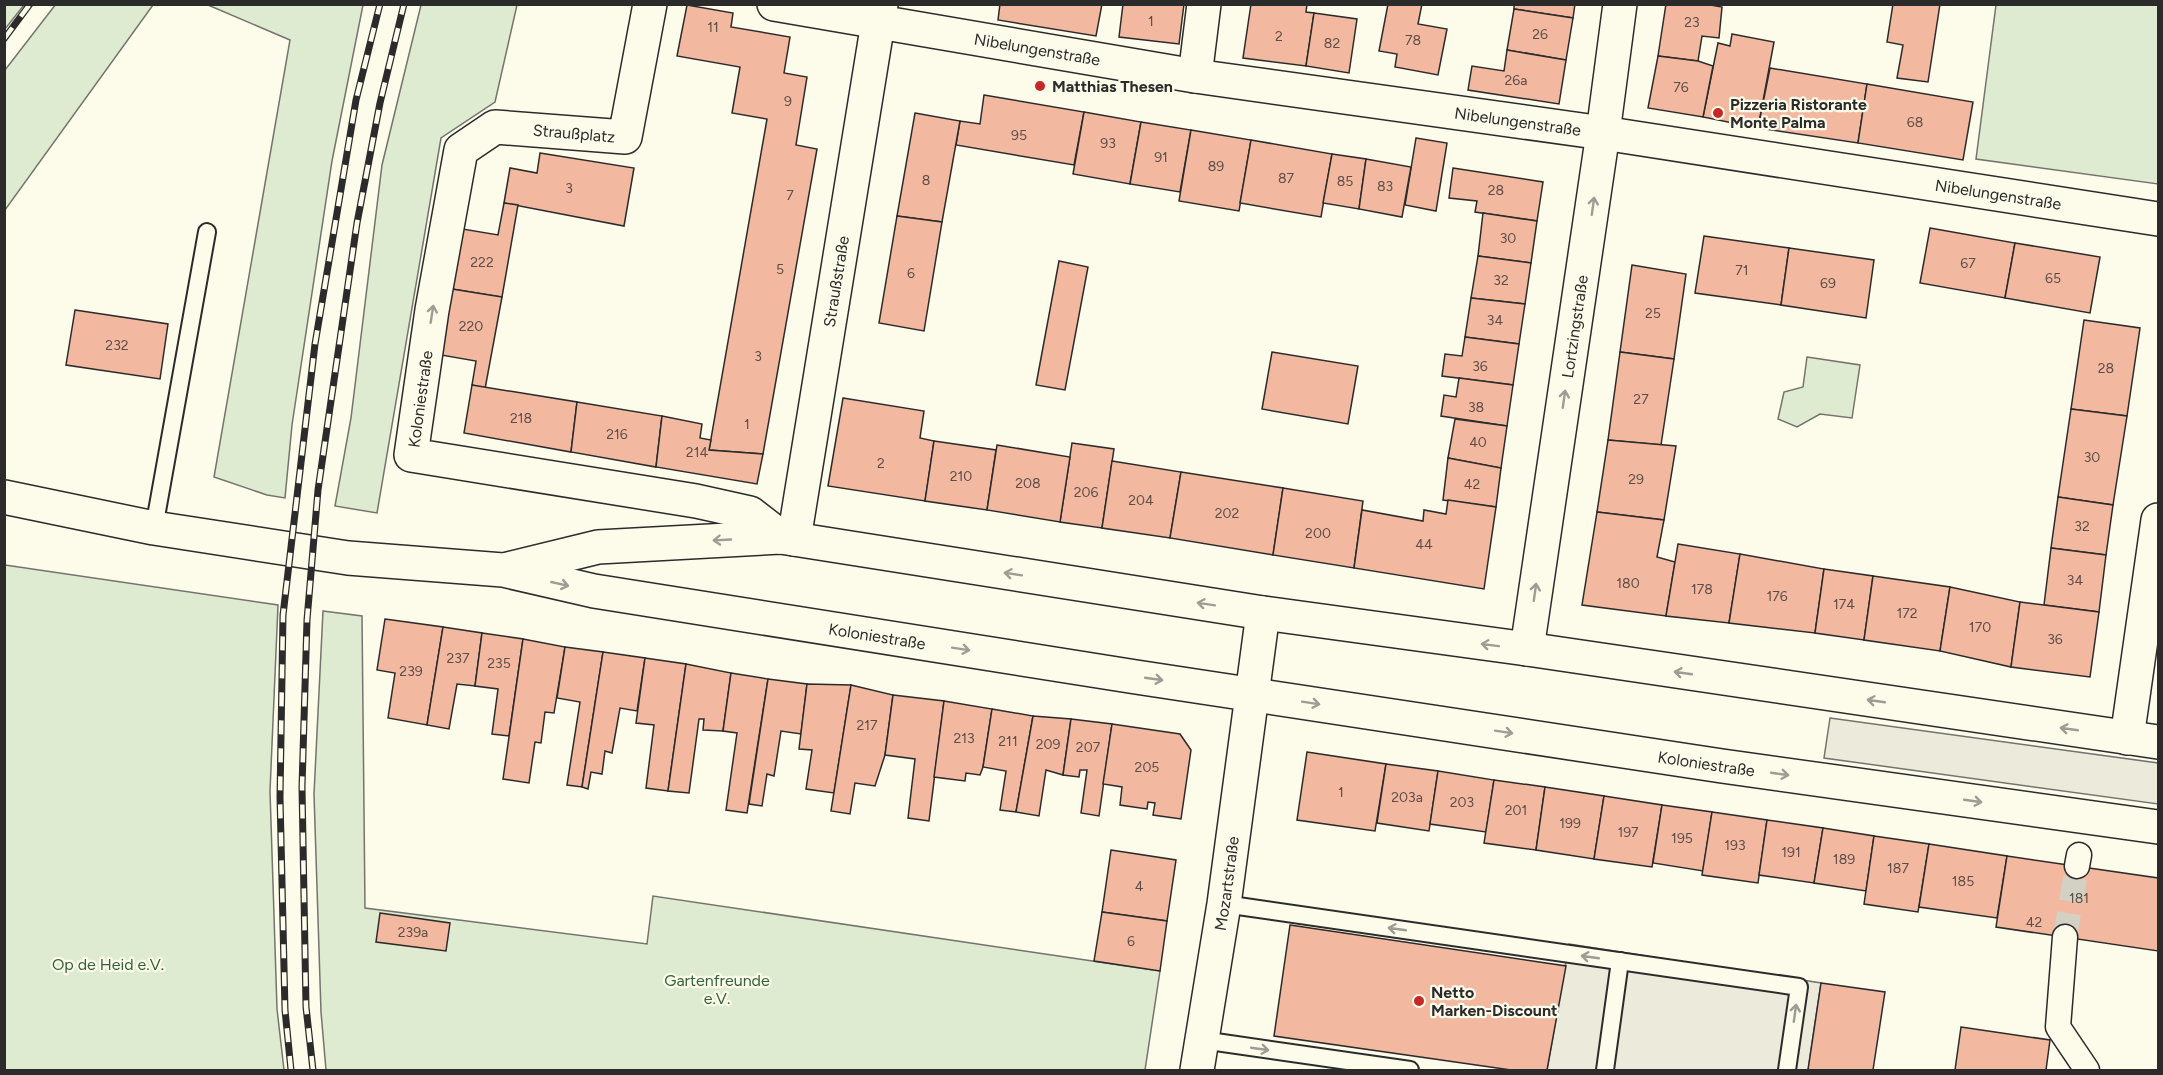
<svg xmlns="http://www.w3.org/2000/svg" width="2163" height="1075" viewBox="0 0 2163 1075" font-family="Figtree,sans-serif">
<rect width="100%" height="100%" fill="#fdfbea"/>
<g fill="#deebd1" stroke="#74746e" stroke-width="1.5">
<path d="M5,4L24,5L5,29L4,5Z"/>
<path d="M56,4L153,5L5,210V70Z"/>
<path d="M208,5H363L332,161L292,425L285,498L267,495L214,477L290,40Z"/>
<path d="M421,5H517L495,102L441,138L377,513L335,506L351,418L382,165Z"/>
<path d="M1996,5H2158V184L1976,159Z"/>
<path d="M1807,357L1860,365L1852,418L1820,414L1797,427L1778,419L1784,392L1803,387Z"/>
<path d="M5,565L278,605L270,791L277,1009L284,1070H5Z"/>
<path d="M323,611L362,616L365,908L647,944L653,896L1160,971L1145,1070H326L321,1012L314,794Z"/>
</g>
<g fill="#eceadb" stroke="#74746e" stroke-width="1.5">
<path d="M1830,718L2158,763V804L1824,758Z"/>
<path d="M1569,944L1821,983L1808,1070H1547Z"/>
</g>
<g fill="#f2b8a0" stroke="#2b2b2b" stroke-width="1.5">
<path d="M1000,4H1102L1096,36L998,20Z"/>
<path d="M1123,4H1184L1179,44L1119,37Z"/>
<path d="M1251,4H1307L1306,12L1314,13L1306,66L1243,58Z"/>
<path d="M1388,4H1422L1418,24L1447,29L1438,75L1395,67L1397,54L1379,51Z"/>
<path d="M1514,4H1575L1573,18L1514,9Z"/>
<path d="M1666,4H1705L1722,7L1719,38L1702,36L1698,61L1658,56Z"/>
<path d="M1893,4H1940L1928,82L1897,78L1903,45L1887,42Z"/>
<path d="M687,5L733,13L731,27L790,37L784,73L807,77L796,145L817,149L763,454L709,450L767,119L732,113L740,67L677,56Z"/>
<path d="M1514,9L1573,18L1566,60L1507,50Z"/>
<path d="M1314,13L1357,19L1349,73L1306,66Z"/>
<path d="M1732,34L1774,42L1758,128L1703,117L1718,43L1730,46Z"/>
<path d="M1507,50L1566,60L1559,104L1468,90L1472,66L1504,71Z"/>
<path d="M1658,56L1698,61L1713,66L1703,117L1648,108Z"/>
<path d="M1770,68L1867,84L1858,143L1758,128Z"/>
<path d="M1867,84L1973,102L1963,160L1858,143Z"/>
<path d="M984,95L1084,112L1074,165L956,145L960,121L980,124Z"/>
<path d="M1084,112L1141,122L1130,184L1073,174Z"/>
<path d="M915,113L960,121L942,222L897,216Z"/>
<path d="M1141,122L1191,130L1180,192L1130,184Z"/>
<path d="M1191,130L1251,140L1239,211L1179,201Z"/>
<path d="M1416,138L1447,143L1436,211L1405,205Z"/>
<path d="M1251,140L1332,154L1321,217L1240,203Z"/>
<path d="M540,153L634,168L624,226L504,203L510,168L537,173Z"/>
<path d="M1332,154L1366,159L1359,209L1323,203Z"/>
<path d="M1366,159L1411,167L1402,217L1359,209Z"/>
<path d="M1453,168L1543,182L1537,221L1475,212L1477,201L1449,198Z"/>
<path d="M504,203L518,205L502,297L452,289L463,229L498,235Z"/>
<path d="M1483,213L1537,221L1531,263L1478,256Z"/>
<path d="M897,216L942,222L924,331L879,323Z"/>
<path d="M1930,228L2015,243L2005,298L1920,283Z"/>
<path d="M1704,236L1789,248L1781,305L1695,293Z"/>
<path d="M2015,243L2100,257L2090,313L2005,298Z"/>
<path d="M1789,248L1874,260L1866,318L1781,305Z"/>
<path d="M1478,256L1531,263L1525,304L1471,298Z"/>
<path d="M1059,261L1088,267L1065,390L1036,385Z"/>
<path d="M1632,265L1686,274L1674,359L1620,352Z"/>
<path d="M452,289L502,297L485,389L472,385L476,361L441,355Z"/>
<path d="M1471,298L1525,304L1519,344L1465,337Z"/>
<path d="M75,310L168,324L160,379L66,365Z"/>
<path d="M2084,320L2140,328L2127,416L2071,409Z"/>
<path d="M1465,337L1519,344L1513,385L1442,376L1445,354L1462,356Z"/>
<path d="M1272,352L1358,366L1348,424L1262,409Z"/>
<path d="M1620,352L1674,359L1661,445L1608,440Z"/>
<path d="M1459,378L1513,385L1507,426L1441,416L1444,395L1456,397Z"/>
<path d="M472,385L577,402L571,452L464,433Z"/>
<path d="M843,398L924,411L920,438L934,441L925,501L828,486Z"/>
<path d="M577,402L662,416L656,467L571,452Z"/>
<path d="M2071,409L2127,416L2113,505L2058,497Z"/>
<path d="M662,416L702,424L700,438L711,440L709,450L763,454L757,484L656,467Z"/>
<path d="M1455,419L1507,426L1501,468L1448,458Z"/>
<path d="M1608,440L1676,446L1664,520L1597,512Z"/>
<path d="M934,441L996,450L987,510L925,501Z"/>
<path d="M1072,443L1114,449L1102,528L1060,522Z"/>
<path d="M997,445L1070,457L1060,522L987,510Z"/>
<path d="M1448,458L1501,468L1496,507L1443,500Z"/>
<path d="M1112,461L1181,472L1170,538L1102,528Z"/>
<path d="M1181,472L1283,488L1273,555L1170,538Z"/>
<path d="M1283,488L1363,501L1354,568L1273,555Z"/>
<path d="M2058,497L2113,505L2106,555L2051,548Z"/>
<path d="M1448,500L1496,507L1484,589L1354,568L1362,510L1423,521L1424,510L1446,514Z"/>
<path d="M1597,512L1664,520L1657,557L1675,562L1666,616L1582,605Z"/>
<path d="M1678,544L1740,554L1729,623L1666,616Z"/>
<path d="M2051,548L2106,555L2099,612L2044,605Z"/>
<path d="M1740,554L1824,569L1815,633L1729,623Z"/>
<path d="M1824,569L1873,576L1864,640L1815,633Z"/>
<path d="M1873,576L1950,587L1940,651L1864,640Z"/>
<path d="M1950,587L2020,602L2011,667L1940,651Z"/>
<path d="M2020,602L2099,612L2090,677L2011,667Z"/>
<path d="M385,619L443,627L427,725L388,718L395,673L377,670Z"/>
<path d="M443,627L482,633L475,686L457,684L449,729L427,725Z"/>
<path d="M482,633L523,639L509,736L492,734L498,689L475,686Z"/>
<path d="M523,639L565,647L554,713L545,712L541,743L535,742L529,783L503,779Z"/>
<path d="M565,647L603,652L582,787L567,785L580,702L557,698Z"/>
<path d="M603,652L645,658L637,711L620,708L612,753L605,751L602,774L591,772L588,789L582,787Z"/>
<path d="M645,658L686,664L668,791L646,788L654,725L636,723Z"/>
<path d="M686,664L731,673L723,731L703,730L704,719H699L689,793L668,791Z"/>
<path d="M731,673L768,679L747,813L726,810L737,733L723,731Z"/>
<path d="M768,679L807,684L801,734L781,731L774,776L767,774L762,806L749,804Z"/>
<path d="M807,684L851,685L834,793L806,789L812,750L799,749Z"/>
<path d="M851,685L893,695L885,755L875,786L855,783L850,814L831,811Z"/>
<path d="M893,695L944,701L929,821L908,818L915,759L885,755Z"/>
<path d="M944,701L992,709L983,767L980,775L966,773L965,781L934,777Z"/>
<path d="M992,709L1033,716L1016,812L1000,810L1006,771L983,767Z"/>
<path d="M1033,716L1071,719L1063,775L1046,770L1039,816L1016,812Z"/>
<path d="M1071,719L1112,724L1099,816L1081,813L1087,770H1080L1079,777L1063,775Z"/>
<path d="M1112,724L1180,734L1191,750L1181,819L1153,815L1155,803L1148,802L1147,809L1120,805L1122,787L1103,784Z"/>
<path d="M1307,752L1386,764L1375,831L1297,820Z"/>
<path d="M1386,764L1438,771L1429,831L1377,823Z"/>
<path d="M1438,771L1494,780L1486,832L1430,824Z"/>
<path d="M1494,780L1545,787L1536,850L1484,843Z"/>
<path d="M1545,787L1604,796L1594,859L1536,850Z"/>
<path d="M1604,796L1662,805L1652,867L1594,859Z"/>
<path d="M1662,805L1712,812L1703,871L1653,863Z"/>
<path d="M1712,812L1767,820L1758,883L1702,875Z"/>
<path d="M1767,820L1823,828L1814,883L1759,875Z"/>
<path d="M1823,828L1874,836L1866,891L1814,883Z"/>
<path d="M1874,836L1929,844L1918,912L1864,904Z"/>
<path d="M1929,844L2007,856L1997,918L1919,907Z"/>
<path d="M1111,850L1176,860L1167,921L1102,912Z"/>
<path d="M2007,856L2158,878V951L1996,927Z"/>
<path d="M1102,912L1167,921L1160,971L1094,961Z"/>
<path d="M380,913L450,923L446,951L376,942Z"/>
<path d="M1290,925L1566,966L1547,1070H1511L1274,1036Z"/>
<path d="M1821,983L1885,992L1873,1070H1808Z"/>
<path d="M1961,1027L2050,1040L2046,1070H1955Z"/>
</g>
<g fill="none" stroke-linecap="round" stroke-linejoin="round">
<path stroke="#d3d1c4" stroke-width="24" stroke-dasharray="24 12" stroke-linecap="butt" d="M2065,937L2077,866"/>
<defs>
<g id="service">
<path d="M154,528L207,232"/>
<path d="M1224,904L1799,987L1787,1070"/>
<path d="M1202,1040L1410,1070"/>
<path d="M1605,1070L1620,961"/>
</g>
<g id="pedestrian">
<path d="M2077,866L2079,855"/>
<path d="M2065,937L2058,1027L2087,1070"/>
</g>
<g id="minor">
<path d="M650,4L625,137L495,127L461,150L432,310L411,455L696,501L750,513L781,537"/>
<path id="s1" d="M774,4L1195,76L1603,133L2158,219"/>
<path d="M1195,76L1204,4"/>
<path id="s2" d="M794,539L881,4"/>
<path id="s3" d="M1527,649L1603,133L1620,4"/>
<path d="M2127,738L2158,520"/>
</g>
<g id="tertiary">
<path id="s4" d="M1197,1070L1224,904L1263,613"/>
</g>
<g id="primary">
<path id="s5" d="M4,497L154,528L348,558L503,570L594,591L1136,677L1722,766L2158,827"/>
<path d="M508,569L598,547L781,537L1263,613L1527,649L2158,742"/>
</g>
</defs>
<use href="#service" stroke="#2b2b2b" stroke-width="20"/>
<use href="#pedestrian" stroke="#2b2b2b" stroke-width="27"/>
<use href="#minor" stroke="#2b2b2b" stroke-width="36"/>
<use href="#tertiary" stroke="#2b2b2b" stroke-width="36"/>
<use href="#primary" stroke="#2b2b2b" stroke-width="36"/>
<use href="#service" stroke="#fdfbea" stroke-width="16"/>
<use href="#pedestrian" stroke="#fdfbea" stroke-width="24"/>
<use href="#minor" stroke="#fdfbea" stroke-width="33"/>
<use href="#tertiary" stroke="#fdfbea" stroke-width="33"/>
<use href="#primary" stroke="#fdfbea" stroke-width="33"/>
<defs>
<g id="rail">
<path d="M4,39L30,4"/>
<path d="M291,1070L285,1010L280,797L283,615L315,344L356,100L380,4"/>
<path d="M313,1070L306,1007L302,787L307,620L318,490L357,223L380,103L404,4"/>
</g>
</defs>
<use href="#rail" stroke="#2b2b2b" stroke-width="7"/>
<use href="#rail" stroke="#fdfbea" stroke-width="4.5" stroke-dasharray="14" stroke-linecap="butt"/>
</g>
<defs><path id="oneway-shaft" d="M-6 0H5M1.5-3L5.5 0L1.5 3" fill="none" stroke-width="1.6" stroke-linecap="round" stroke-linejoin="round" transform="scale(1.5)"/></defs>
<g stroke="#9e9d94">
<use href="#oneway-shaft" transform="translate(1593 206) rotate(-82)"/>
<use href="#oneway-shaft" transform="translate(432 314) rotate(-81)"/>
<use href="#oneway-shaft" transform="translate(1564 399) rotate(-82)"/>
<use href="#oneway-shaft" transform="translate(722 540) rotate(177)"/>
<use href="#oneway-shaft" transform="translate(1013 574) rotate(-171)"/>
<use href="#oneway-shaft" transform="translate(560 584) rotate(13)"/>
<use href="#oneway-shaft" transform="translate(1535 592) rotate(-82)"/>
<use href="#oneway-shaft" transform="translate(1206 604) rotate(-171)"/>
<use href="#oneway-shaft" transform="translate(1490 645) rotate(-173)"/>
<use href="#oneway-shaft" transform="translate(961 649) rotate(9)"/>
<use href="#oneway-shaft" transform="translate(1683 673) rotate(-172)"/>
<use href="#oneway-shaft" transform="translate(1154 679) rotate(8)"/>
<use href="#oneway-shaft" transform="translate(1876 701) rotate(-172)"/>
<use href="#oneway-shaft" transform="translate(1311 703) rotate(9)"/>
<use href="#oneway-shaft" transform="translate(2069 729) rotate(-172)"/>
<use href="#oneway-shaft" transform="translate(1504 732) rotate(9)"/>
<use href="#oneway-shaft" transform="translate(1780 774) rotate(8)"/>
<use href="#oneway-shaft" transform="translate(1973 801) rotate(8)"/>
<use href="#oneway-shaft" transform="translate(1397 929) rotate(-172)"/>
<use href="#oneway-shaft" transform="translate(1590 957) rotate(-172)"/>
<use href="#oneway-shaft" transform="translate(1795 1013) rotate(-82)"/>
<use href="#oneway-shaft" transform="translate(1260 1049) rotate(8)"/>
</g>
<g fill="#c62828" stroke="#fdfbea" stroke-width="2">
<circle cx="1040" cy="86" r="6"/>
<circle cx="1718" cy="113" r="6"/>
<circle cx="1419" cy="1001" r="6"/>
</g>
<g text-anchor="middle" stroke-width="4.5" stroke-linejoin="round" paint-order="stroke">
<g font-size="14" fill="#5d4e48">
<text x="1151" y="26">1</text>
<text x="1692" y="27">23</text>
<text x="713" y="32">11</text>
<text x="1540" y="39">26</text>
<text x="1279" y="41">2</text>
<text x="1413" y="45">78</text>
<text x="1332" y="48">82</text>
<text x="1516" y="85">26a</text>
<text x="1681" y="92">76</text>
<text x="788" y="106">9</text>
<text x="1915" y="127">68</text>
<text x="1019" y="140">95</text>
<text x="1108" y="148">93</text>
<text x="1161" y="162">91</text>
<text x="1216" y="171">89</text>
<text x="1286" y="183">87</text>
<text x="926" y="185">8</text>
<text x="1345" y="186">85</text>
<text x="1385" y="191">83</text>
<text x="569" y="193">3</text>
<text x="1496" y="195">28</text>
<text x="790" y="200">7</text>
<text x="1508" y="243">30</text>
<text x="482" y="267">222</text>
<text x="1968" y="268">67</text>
<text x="780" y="274">5</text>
<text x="1742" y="275">71</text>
<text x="911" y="278">6</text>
<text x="2053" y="283">65</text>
<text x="1501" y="285">32</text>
<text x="1828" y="288">69</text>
<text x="1653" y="318">25</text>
<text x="1495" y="325">34</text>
<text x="471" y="331">220</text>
<text x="117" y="350">232</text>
<text x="758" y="361">3</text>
<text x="1480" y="371">36</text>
<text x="2106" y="373">28</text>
<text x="1641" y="404">27</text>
<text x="1476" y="412">38</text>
<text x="521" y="423">218</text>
<text x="747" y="429">1</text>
<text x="617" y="439">216</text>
<text x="1478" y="447">40</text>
<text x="697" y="457">214</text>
<text x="2092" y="462">30</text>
<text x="881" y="468">2</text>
<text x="961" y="481">210</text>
<text x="1636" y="484">29</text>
<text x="1028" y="488">208</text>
<text x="1472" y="489">42</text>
<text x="1086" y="497">206</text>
<text x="1141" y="505">204</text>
<text x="1227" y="518">202</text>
<text x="2082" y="531">32</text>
<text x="1318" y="538">200</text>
<text x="1424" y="549">44</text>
<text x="2075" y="585">34</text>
<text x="1628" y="588">180</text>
<text x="1702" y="594">178</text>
<text x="1777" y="601">176</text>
<text x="1844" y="609">174</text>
<text x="1907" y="618">172</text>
<text x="1980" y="632">170</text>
<text x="2055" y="644">36</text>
<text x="458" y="663">237</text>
<text x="499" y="668">235</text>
<text x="411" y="676">239</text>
<text x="867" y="730">217</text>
<text x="964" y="743">213</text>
<text x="1008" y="746">211</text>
<text x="1048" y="749">209</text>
<text x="1088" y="752">207</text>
<text x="1147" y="772">205</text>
<text x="1341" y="797">1</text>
<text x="1407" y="802">203a</text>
<text x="1462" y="807">203</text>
<text x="1516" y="815">201</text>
<text x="1570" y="828">199</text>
<text x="1628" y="837">197</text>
<text x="1682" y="843">195</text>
<text x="1735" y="850">193</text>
<text x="1791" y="857">191</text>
<text x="1844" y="864">189</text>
<text x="1898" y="873">187</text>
<text x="1963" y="886">185</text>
<text x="1139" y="891">4</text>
<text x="2079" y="903">181</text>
<text x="2034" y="927">42</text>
<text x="413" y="937">239a</text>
<text x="1131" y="946">6</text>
</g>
<g font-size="16" fill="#2b2b2b" stroke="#fdfbea">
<text dy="6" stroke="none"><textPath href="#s1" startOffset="267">Nibelungenstraße</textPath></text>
<text dy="6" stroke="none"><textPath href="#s1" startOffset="753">Nibelungenstraße</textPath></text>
<text transform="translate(574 133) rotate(5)" y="6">Straußplatz</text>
<text dy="6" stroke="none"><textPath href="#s1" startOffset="1239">Nibelungenstraße</textPath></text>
<text dy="6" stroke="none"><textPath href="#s2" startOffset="261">Straußstraße</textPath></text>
<text dy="6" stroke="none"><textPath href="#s3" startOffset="326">Lortzingstraße</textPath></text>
<text transform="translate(420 399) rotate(-82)" y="6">Koloniestraße</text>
<text dy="6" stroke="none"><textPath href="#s5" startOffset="885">Koloniestraße</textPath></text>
<text dy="6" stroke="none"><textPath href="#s5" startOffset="1724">Koloniestraße</textPath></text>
<text dy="6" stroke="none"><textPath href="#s4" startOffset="189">Mozartstraße</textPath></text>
</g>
<g font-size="16" font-weight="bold" fill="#2b2b2b" stroke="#fdfbea" text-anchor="start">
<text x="1052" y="92">Matthias Thesen</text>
<text x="1730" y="110">Pizzeria Ristorante<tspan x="1730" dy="18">Monte Palma</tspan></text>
<text x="1431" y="998">Netto<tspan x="1431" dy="18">Marken-Discount</tspan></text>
</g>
<g font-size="16" fill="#34623c" stroke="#fdfbea">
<text x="108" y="970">Op de Heid e.V.</text>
<text x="717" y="986">Gartenfreunde<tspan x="717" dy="18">e.V.</tspan></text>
</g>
</g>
<rect width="2163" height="1075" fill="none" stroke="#2b2b2b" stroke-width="12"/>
</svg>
